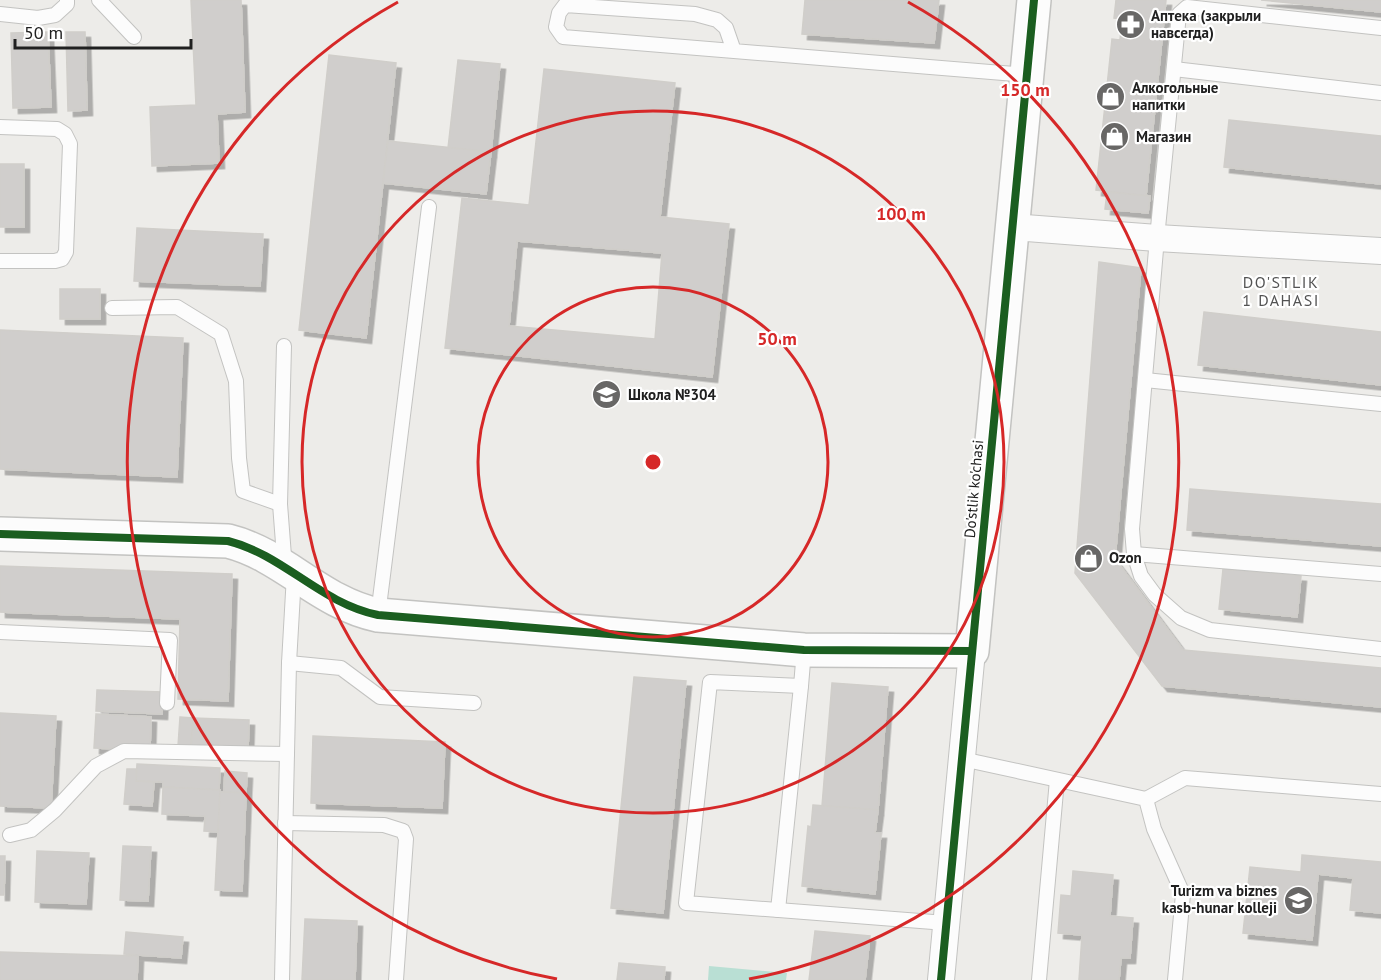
<svg xmlns="http://www.w3.org/2000/svg" width="1381" height="980" viewBox="0 0 1381 980" font-family="'PT Sans',sans-serif">
<defs>
<filter id="shadow"><feDropShadow dx="5.5" dy="5.5" stdDeviation="0" flood-color="#0004"/></filter>
</defs>
<rect width="100%" height="100%" fill="#edece9"/>
<path fill="#b9dfd4" d="M709,966L787,973L786,980H708Z"/>
<g fill="#d0cecc" stroke="#d0ceca" stroke-width="1.5" fill-rule="evenodd" filter="url(#shadow)">
<path d="M191,0H241L245,112L217,114L219,163L152,166L150,107L196,105Z"/>
<path d="M805,0H939L934,43L802,34Z"/>
<path d="M1116,0H1166L1146,196L1096,190L1112,39L1120,40L1122,19L1114,18Z"/>
<path d="M1261,0H1381V12Z"/>
<path d="M48,32L51,107L13,108L11,33Z"/>
<path d="M66,32H85L87,110L68,111Z"/>
<path d="M329,55L396,63L366,338L299,330Z"/>
<path d="M458,60L500,64L491,152L448,148Z"/>
<path d="M544,69L675,83L660,217L729,224L712,377L445,348L462,198L529,205ZM517,241L662,253L655,339L509,326Z"/>
<path d="M1229,120L1381,136V184L1224,167Z"/>
<path d="M388,141L491,152L486,194L383,183Z"/>
<rect x="0" y="164" width="24" height="63"/>
<path d="M1107,192L1150,196L1148,213L1105,209Z"/>
<path d="M137,228L263,234L260,286L134,281Z"/>
<path d="M1099,262L1141,268L1115,559L1183,650L1381,668V707L1162,686L1075,573Z"/>
<rect x="60" y="289" width="40" height="30"/>
<path d="M1204,312L1381,332V385L1198,365Z"/>
<path d="M0,330L183,338L177,477L0,469Z"/>
<path d="M1190,489L1381,504V546L1187,530Z"/>
<path d="M0,566L232,574L228,701L178,699L180,619L0,612Z"/>
<path d="M1223,569L1301,576L1297,617L1219,609Z"/>
<path d="M634,677L686,681L663,913L611,908Z"/>
<path d="M832,683L888,687L878,810L822,806Z"/>
<path d="M97,690L163,692L162,714L96,711Z"/>
<path d="M0,713L56,716L51,808L0,806Z"/>
<path d="M96,714L151,717L150,750L94,748Z"/>
<path d="M180,717L193,718L191,746H178Z"/>
<path d="M193,718L249,720L248,751L191,749Z"/>
<path d="M313,736L445,742L442,808L311,803Z"/>
<path d="M137,764L220,768L219,790L163,787V782L136,781Z"/>
<path d="M127,769H136V781L154,782L152,806L124,804Z"/>
<path d="M225,771L247,773L246,793L224,792Z"/>
<path d="M163,787L220,790L218,832L204,831L205,816L162,814Z"/>
<path d="M220,792L246,793L242,891L215,890Z"/>
<path d="M813,805L878,810L875,833H881L875,894L802,886L808,826L811,827Z"/>
<path d="M123,846L151,847L148,901L120,900Z"/>
<path d="M37,851L89,853L86,904L35,902Z"/>
<path d="M1302,855L1381,862V913L1350,910L1353,878L1318,874L1312,940L1243,933L1250,867L1301,872Z"/>
<path d="M0,856H5L4,895H0Z"/>
<path d="M1073,871L1113,875L1110,916L1133,918L1130,958H1121L1119,980H1079L1082,935L1058,933L1061,895L1071,896Z"/>
<path d="M305,919L357,921L355,980H302Z"/>
<path d="M815,931L870,936L865,980H809Z"/>
<path d="M126,932L183,937L181,958L124,954Z"/>
<path d="M0,952L138,956L137,980H0Z"/>
<path d="M619,963L665,967L664,980H617Z"/>
</g>
<g fill="none" stroke-linecap="round" stroke-linejoin="round">
<defs>
<g id="service">
<path d="M99,0L134,37"/>
<path d="M0,14L38,18L55,15L67,4V0"/>
<path d="M1381,28L1187,7L1179,14L1157,238L1132,529L1134,554L1141,576L1155,595L1181,618L1210,630L1381,649"/>
<path d="M734,51L726,28L717,20L695,14L565,5L559,13L556,27L563,37L1026,75"/>
<path d="M1174,69L1381,93"/>
<path d="M0,127L57,129L65,134L70,144L66,252L62,259L55,261H0"/>
<path d="M112,308L177,307L221,334L236,381L239,458L243,491L280,504"/>
<path d="M1145,380L1381,404"/>
<path d="M1134,554L1381,574"/>
<path d="M378,615L429,207"/>
<path d="M0,632L170,640L167,703"/>
<path d="M804,650L801,686L710,682L686,903L946,923"/>
<path d="M289,663L341,668L380,697L474,703"/>
<path d="M962,759L1146,799L1154,829L1183,894L1175,980"/>
<path d="M1146,799L1185,778L1381,794"/>
<path d="M285,823L384,825L403,831L406,839L396,980"/>
<path d="M10,835L31,830L55,810L96,766L124,751L287,754"/>
<path d="M778,910L801,686"/>
<path d="M282,980L289,663L294,575L284,556L280,504L284,346"/>
<path d="M1039,980L1057,780"/>
</g>
<g id="minor">
<path d="M1012,227L1157,238L1381,251"/>
<path d="M941,980L972,651"/>
</g>
<path id="tertiary" d="M0,534L228,541C284,555 320,603 378,615L804,650L972,651L1034,0"/>
</defs>
<use href="#service" stroke="#c3c3c1" stroke-width="16"/>
<use href="#minor" stroke="#c3c3c1" stroke-width="28"/>
<use href="#tertiary" stroke="#c3c3c1" stroke-width="36"/>
<use href="#service" stroke="#fcfcfc" stroke-width="14"/>
<use href="#minor" stroke="#fcfcfc" stroke-width="26"/>
<use href="#tertiary" stroke="#fcfcfc" stroke-width="33"/>
<defs>
<g id="cycleway">
<path d="M0,534L228,541C284,555 320,603 378,615L804,650L972,651"/>
<path d="M941,980L1034,0"/>
</g>
</defs>
<use href="#cycleway" stroke="#fff" stroke-width="11"/>
<use href="#cycleway" stroke="#1b5e20" stroke-width="8"/>
</g>
<g fill="none" stroke="#d62828" stroke-width="3">
<circle cx="653" cy="462" r="175"/>
<circle cx="653" cy="462" r="351"/>
<path d="M557 979A526 526 0 0 1 398 2M908 2A526 526 0 0 1 749 979"/>
</g>
<defs>
<symbol id="pharmacy-disc" viewBox="-11 -11 22 22"><circle r="9.5" fill="#686766" stroke="#fff"/><path d="M-2-6h4v4h4v4h-4v4h-4v-4h-4v-4h4Z" fill="#fff"/></symbol>
<symbol id="shop-disc" viewBox="-11 -11 22 22"><circle r="9.5" fill="#686766" stroke="#fff"/><path d="M-5-2.5h2.3a2.7 3.5 0 0 1 5.4 0H5L5.5 6h-11ZM-1.5-2.5h3a1.5 2.3 0 0 0-3 0Z" fill="#fff"/></symbol>
<symbol id="school-disc" viewBox="-11 -11 22 22"><circle r="9.5" fill="#686766" stroke="#fff"/><path d="M0-5L7-2L0 1L-7-2ZM-4 1L0 2.5L4 1V4Q0 6-4 4Z" fill="#fff"/></symbol>
<symbol id="university-disc" viewBox="-11 -11 22 22"><circle r="9.5" fill="#686766" stroke="#fff"/><path d="M0-5L7-2L0 1L-7-2ZM-4 1L0 2.5L4 1V4Q0 6-4 4Z" fill="#fff"/></symbol>
</defs>
<g fill-rule="evenodd">
<use href="#pharmacy-disc" x="1114" y="8" width="33" height="33"/>
<use href="#shop-disc" x="1094" y="80" width="33" height="33"/>
<use href="#shop-disc" x="1098" y="120" width="33" height="33"/>
<use href="#school-disc" x="590" y="378" width="33" height="33"/>
<use href="#shop-disc" x="1072" y="542" width="33" height="33"/>
<use href="#university-disc" x="1282" y="884" width="33" height="33"/>
</g>
<g text-anchor="middle" stroke-width="4.5" stroke-linejoin="round" paint-order="stroke">
<g font-size="15" font-weight="bold" fill="#202020" stroke="#fff" text-anchor="start">
<text x="1151" y="21">Аптека (закрыли<tspan x="1151" dy="17">навсегда)</tspan></text>
<text x="1132" y="93">Алкогольные<tspan x="1132" dy="17">напитки</tspan></text>
<text x="1136" y="142">Магазин</text>
<text x="628" y="400">Школа №304</text>
<text x="1109" y="563">Ozon</text>
<text x="1277" y="896" text-anchor="end">Turizm va biznes<tspan x="1277" dy="17">kasb-hunar kolleji</tspan></text>
</g>
<g font-size="15" fill="#202020" stroke="#fff">
<text transform="translate(974 489) rotate(-85)" y="5">Do'stlik ko'chasi</text>
</g>
<g font-size="16" letter-spacing="1.5" fill="#535353" stroke="#fff">
<text x="1281" y="288">DO'STLIK<tspan x="1281" dy="18">1 DAHASI</tspan></text>
</g>
</g>
<circle cx="653" cy="462" r="9" fill="#d62828" stroke="#fff" stroke-width="3"/>
<g font-size="18" text-anchor="middle" font-weight="bold" fill="#d62828" stroke="#fff" stroke-width="4.5" stroke-linejoin="round" paint-order="stroke">
<text x="1025" y="96">150 m</text>
<text x="901" y="220">100 m</text>
<text x="777" y="345">50 m</text>
</g>
<path d="M15 39v9h176v-9" fill="none" stroke="#202020" stroke-width="3"/>
<text x="24" y="39" font-size="18" fill="#202020" stroke="#ffffff" stroke-width="4.5" paint-order="stroke">50 m</text>
</svg>
